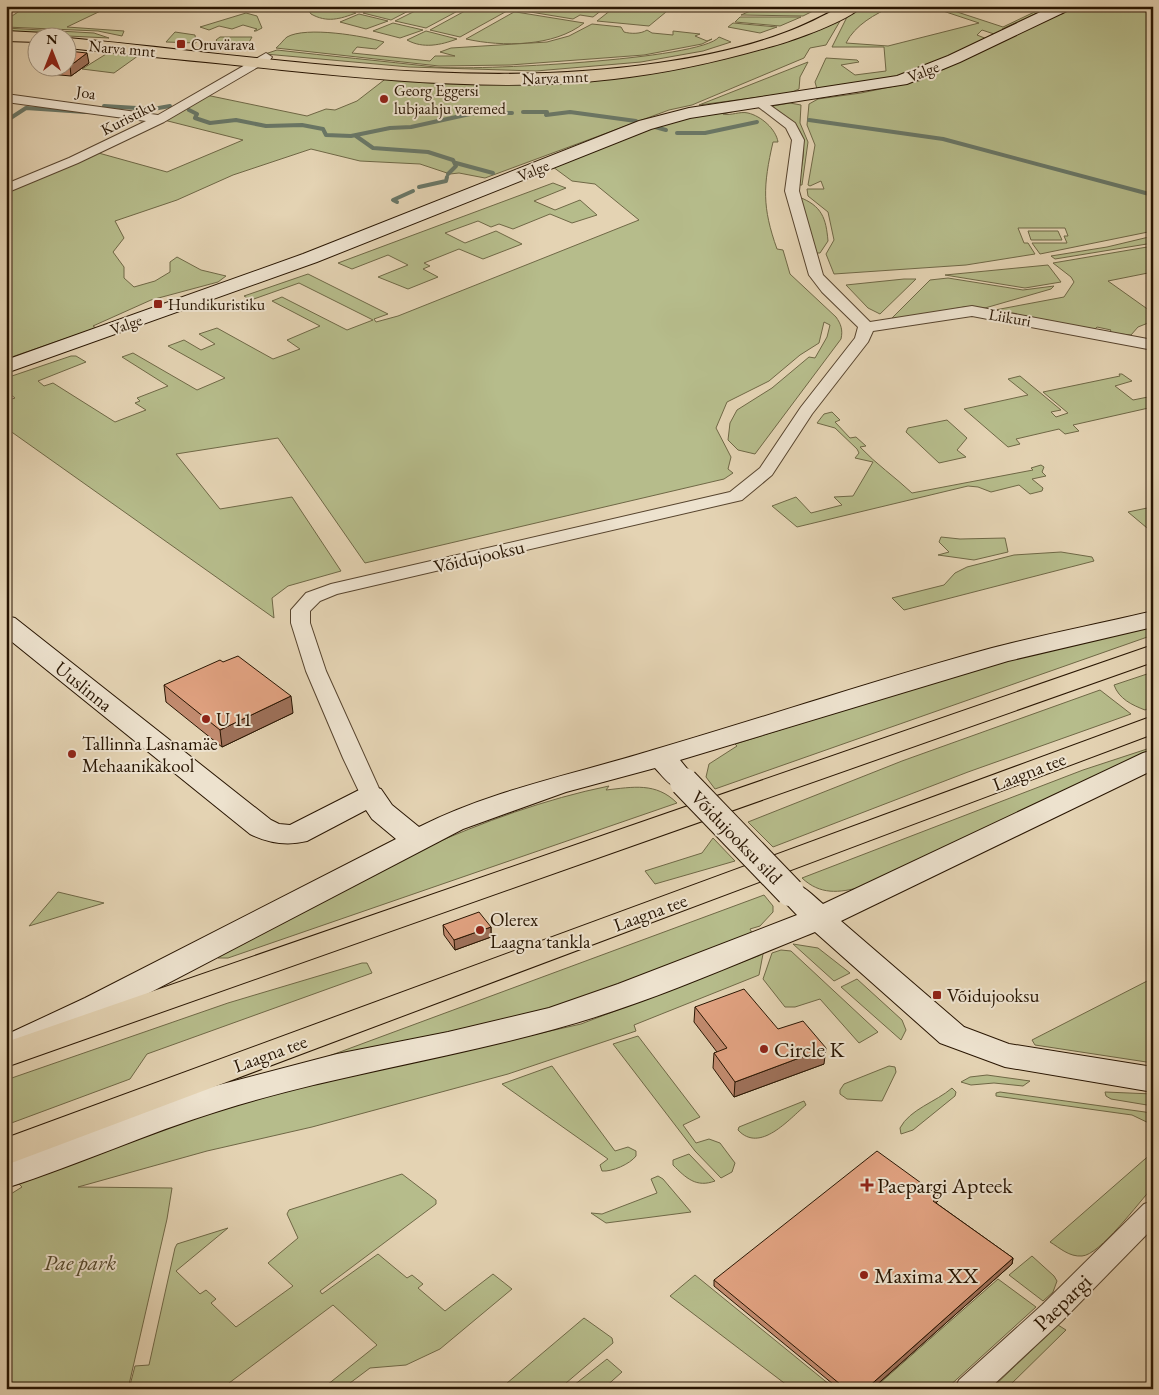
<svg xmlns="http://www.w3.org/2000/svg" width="1159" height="1395" viewBox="0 0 1159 1395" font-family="'EB Garamond',serif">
<rect width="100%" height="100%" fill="#e4d3b3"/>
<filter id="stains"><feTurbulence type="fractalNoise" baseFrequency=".004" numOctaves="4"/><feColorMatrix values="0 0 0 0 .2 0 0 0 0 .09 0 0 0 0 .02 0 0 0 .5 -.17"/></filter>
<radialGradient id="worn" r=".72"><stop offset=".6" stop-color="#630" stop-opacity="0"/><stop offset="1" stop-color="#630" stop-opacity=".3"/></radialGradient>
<g fill="#b6bc8b" stroke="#6f6846">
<path d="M27,6H111L67,27L124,31L122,36L98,31L6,27V20Z"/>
<path d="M316,6H332L356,13C340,19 327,23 311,14L309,11Z"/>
<path d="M376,6H418L391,20L363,13Z"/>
<path d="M425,6H467L426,28L395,21Z"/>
<path d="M474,6H516L460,37L430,30Z"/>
<path d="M523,6H607L593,17L580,15L573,19L518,10Z"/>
<path d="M616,6H671L672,7L649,26L597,21Z"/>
<path d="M762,6H823L803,16L741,15Z"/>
<path d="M865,6H893C875,14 855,25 846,43L888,46L979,23L937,9L942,7L1003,27L1047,6H1052L1002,29L1004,31L994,34L982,30L977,35L987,39L932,64L890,79L817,89L815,82L826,58L857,60L859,62L841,65L855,75L886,71L884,47H832L847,17Z"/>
<path d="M1074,6H1153V231L1040,254L1032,243H1067L1064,236H1068L1065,228H1018L1024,243H1028L1035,254L966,265L834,274L826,254L834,240L828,212L808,196L807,189H824L821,181L810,186L808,185L815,145L807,125L809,104L818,99L861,93L919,81L1053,16L1062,14Z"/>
<path d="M514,12H516L584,23C554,47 502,47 466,39Z"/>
<path d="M246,13L257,16L262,28L256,31H254L257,29L243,25L232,29L219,26L209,30L200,27Z"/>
<path d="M359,14L388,21L366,29L340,22Z"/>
<path d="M843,16L826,45L810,48L804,58L692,105L669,110L485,178L459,173L450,174L420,164L360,161L311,149L233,175L177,200L115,221L124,238L113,252L124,267V278L134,287L155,281L170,272V262L177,257L201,270L226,276L218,282L151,300L93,326L96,328L6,359V189L95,152L167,172L243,140L160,119L206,95L307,116L326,109L335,110L357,101L388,77L416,80L669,69Z"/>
<path d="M740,17H801L780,26L735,22Z"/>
<path d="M393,23L423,30L400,38L373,31Z"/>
<path d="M733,23L777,27L760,33L728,27Z"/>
<path d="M592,24L621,27L624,32C631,34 641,34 647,30L652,33L673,35V31L700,34L695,36L707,41L712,39L702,44L644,55L510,65L439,66L276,48C280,45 284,39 287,37C306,26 364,36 384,42L376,49L357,47L352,53L430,61L435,56H455L440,52L451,48L547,42L569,36Z"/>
<path d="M6,28L94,33L109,38L6,33Z"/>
<path d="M426,31L457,39C441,45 423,49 407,40Z"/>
<path d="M175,32L195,35L196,43L166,42Z"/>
<path d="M220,37H252L247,46L242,49L222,47L216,40Z"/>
<path d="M719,37L731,42L703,51L641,62L536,71L409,67L265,54L277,50C329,56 382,61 435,67C472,71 701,60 719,37Z"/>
<path d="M111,51L142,53L114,73L82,69Z"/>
<path d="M808,62L800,77L799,89L790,93L699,105Z"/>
<path d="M790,103L801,105L800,123L808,142L802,185H798C801,166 811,139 794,124C787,118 778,114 773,106Z"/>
<path d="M747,108L723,114C731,116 740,111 748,113C761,116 776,129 778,142H773C763,186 762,207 777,249L783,250L790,274L836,317C841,324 843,330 841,339L755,454L738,450L728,440L730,423L737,410L772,388L809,357L815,358L827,337L830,325L824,322L819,343L800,355L769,381L727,402L716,428L731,457L728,469L733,473L724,479L365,563L278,438L176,454L220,509L292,497L341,571L288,586L272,598L274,618L6,428V401L15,398L6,391V378L71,356H76L86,362L38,381L44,386L53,383L115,422L146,410L135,403L140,401L137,398L168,386L122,357L133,353L197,390L225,378L168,346L184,340L201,350L215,344L199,334L217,328L273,359L300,349L287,340L320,326L272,301L282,297L347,330L373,320L299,283L251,300L244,296L308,274L388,314L374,319L376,322L398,316L639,220L595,184L572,181L553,167L671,120Z"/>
<path d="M553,183L566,188L534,201L555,210L580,200L597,215L572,223L550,214L513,229L499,224L491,227L478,221L445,233L465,243L496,231L522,244L483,259L459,249L424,263L430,266L423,269L438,277L408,289L378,277L408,265L388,255L352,269L338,263Z"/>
<path d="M799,197C822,206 826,218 828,241L820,253H815Z"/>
<path d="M1028,231H1058L1062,240H1031Z"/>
<path d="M1153,236V243L1055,259L1051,256L1107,247Z"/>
<path d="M1153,246V272L1108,281L1153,313V321L1138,327L1131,335L1109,333L1111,330L1097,327L1094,330L995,310L1064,297L1074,282L1071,277L1053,263Z"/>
<path d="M1048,265L1061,282L1025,288L945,275Z"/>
<path d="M948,278L1023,290L1054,286L1051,289L985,308L964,307L894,320L892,318L930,280Z"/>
<path d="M904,279H916L880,314L868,308L846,285Z"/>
<path d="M1119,374H1122L1132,381L1115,386L1133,400L1153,396V407L1073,425L1079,431L1065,434L1059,429L1016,439L1020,444L1008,447L964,409L1028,395L1008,379L1020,376L1061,410L1051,412L1056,417L1068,413L1043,392L1120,376Z"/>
<path d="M832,412L840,420L835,422L850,438L856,437L866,446L860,447C876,464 895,477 912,493L1033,470L1031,468L1041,465L1044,467L1042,472L1046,476L1032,479L1043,488L1042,491L1030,494L1019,485L991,492L978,487L968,486L797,527L772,506L796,497L811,513L842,505L834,497L853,496L873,462L855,458L859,453L857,449L835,428L817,423L824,414Z"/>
<path d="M947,420L967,438L957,450L966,457L939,463L906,432L908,428Z"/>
<path d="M1152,507L1153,508V533L1128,512Z"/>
<path d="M941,537L960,539L1005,538L1008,552L974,560L938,555L949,552L939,542Z"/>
<path d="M1061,552L1092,557L1094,561L904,610L892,598L944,585L955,573L967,567L1014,555Z"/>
<path d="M1153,625V635L715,789L706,777L709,764L737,746L735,744L988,665Z"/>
<path d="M1153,672V706L1145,710C1132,705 1119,699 1114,685Z"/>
<path d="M1100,690L1131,714L968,772L773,847L748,822L902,761Z"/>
<path d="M1153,747V752L861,887C839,893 820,895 802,878L1083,770Z"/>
<path d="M609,786L606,790C633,787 656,782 677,803L228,958H218L214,953L424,848C483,822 545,799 609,786Z"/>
<path d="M713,838L735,861L655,884L645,871L702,853Z"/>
<path d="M58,892L104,903L29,926Z"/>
<path d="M764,895L773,906V912L760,926L750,929L752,933L605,990L554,1007L492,1024L329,1056Z"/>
<path d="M793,944L818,948L850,973L834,981Z"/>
<path d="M781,950L791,951L878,1032L859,1043L820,999L795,1007H785L763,979L772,953Z"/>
<path d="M763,954L759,975L634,1025L636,1031L508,1074L312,1127L207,1151L78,1187L172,1188L167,1219L128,1389H6V1197L22,1187L17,1182L178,1124L271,1094L581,1024Z"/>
<path d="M362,963H367L372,973L147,1054L130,1079L6,1125V1080L228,1003Z"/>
<path d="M1153,978V1063L1035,1045L1032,1040Z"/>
<path d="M857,979L902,1020L906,1030L901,1040L841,987Z"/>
<path d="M638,1036L700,1117L683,1125L696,1143L709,1139L720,1143L735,1163L732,1172L721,1178L695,1151L613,1044Z"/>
<path d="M552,1066L615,1151L628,1147L636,1151V1156C630,1164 612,1172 602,1171L600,1165L608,1159L502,1084Z"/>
<path d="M889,1066L895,1067L896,1072L882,1101L847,1099L840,1094V1090L844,1084Z"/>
<path d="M987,1075L1030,1081L1023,1086L994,1083L971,1085L961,1082L970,1077Z"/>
<path d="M952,1088L956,1092L955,1096L913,1130L901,1134L900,1128C910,1109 936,1102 952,1088Z"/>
<path d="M1000,1092L1145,1112L1153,1114V1125L1132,1115L996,1096V1093Z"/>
<path d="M1105,1092L1153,1094V1106L1111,1099L1106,1096Z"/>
<path d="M804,1101L806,1105C789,1119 760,1154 738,1130L739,1127Z"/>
<path d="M1153,1152V1187C1139,1202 1100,1255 1082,1256C1069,1257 1060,1248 1050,1242Z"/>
<path d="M689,1154L715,1181C696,1188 686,1178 673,1165V1160Z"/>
<path d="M402,1174L436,1200V1204L320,1291L322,1294L378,1254L407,1278L412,1275L423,1284L418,1288L445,1311L493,1274L512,1289L440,1349L406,1365L370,1368L342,1389H322L377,1345L333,1305L221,1389H129L135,1366L149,1365L175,1248L177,1244L228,1228L176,1271L200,1294L206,1290L216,1299L211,1303L236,1327L293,1286L268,1263L298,1238L287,1214L289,1210Z"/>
<path d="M658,1176L663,1179L691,1212L606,1223L591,1213L602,1214L657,1193L651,1179Z"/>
<path d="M1032,1256L1054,1276L1057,1281L1053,1292L1043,1301L1009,1275Z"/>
<path d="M695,1275L835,1389H792L670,1296Z"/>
<path d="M998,1279L1036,1307L946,1389H883L884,1387L880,1383Z"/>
<path d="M584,1318L612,1338L613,1343L559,1389H500Z"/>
<path d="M1058,1325L1066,1330L1006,1389H991Z"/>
<path d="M607,1359L622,1372L603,1389H569Z"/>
</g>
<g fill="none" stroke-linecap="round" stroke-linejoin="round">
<g stroke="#697767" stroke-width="4">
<path d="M104,106L153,109L170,106"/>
<path d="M189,110L197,114L195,118L210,123L236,120L266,126L302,125L323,129L326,135L351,136L390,128L411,127L479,112L512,113"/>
<path d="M523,112H547L546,115L570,112L636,121"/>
<path d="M809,120L943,139L1153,195"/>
<path d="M6,121L26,108L85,112"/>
<path d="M655,127L666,130"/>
<path d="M677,133H705L757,122"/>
<path d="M356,136L373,148L428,152L453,160L456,166L448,174"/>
<path d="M456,163L493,173"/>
<path d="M419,187L446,181L447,177"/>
<path d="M397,202L393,200L413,191"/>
</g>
<defs>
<g id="street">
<path d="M266,53L272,57L270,60L164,122L78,163L6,193V184L69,158L146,121L6,102V94L158,115Z"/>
<path d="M760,98L795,123L804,140L799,191L823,275L870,322L972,306L1153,340V350L972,316L873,331L868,342L812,414L772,475L742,500L337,594L320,601L310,611V623L326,671L382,795L379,800L371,802L363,800L343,758L306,671L291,623V610L306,593L331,584L730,492L760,468L801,407L855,338L858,327L822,292L809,275L785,191L792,140L786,128L756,105L754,102L756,99Z"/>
<path d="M1153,1201V1228L1062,1321L989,1389H955L959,1380L1042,1305L1144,1204Z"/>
</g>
<g id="secondary">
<path d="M1053,6H1074L1071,9L960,62L907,84L690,118L651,129L317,262L6,373V360L303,254L639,121L689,108L897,76L948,56Z"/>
<path d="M1153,611V627L1008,661L680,760L698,782L694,788C674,793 667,781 655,768L566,792L463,829L109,1014L36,1048L24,1052L12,1048L7,1040L12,1032L85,998L396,839L372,819L366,810L307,841C287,846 268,843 250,834L6,637V616L15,618L271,820L279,824L290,825L361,789L371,786L381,789L392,805L419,827C492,790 575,774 653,750C766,717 878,679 992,648C1045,634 1099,624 1153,611Z"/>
<path d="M1153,750V770L841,921L964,1027L1009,1044L1153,1067V1092L1005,1067L940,1043L815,932C730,966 644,1005 555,1029C444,1060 329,1076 219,1111C147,1133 78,1165 6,1188V1160L211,1087L337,1054L448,1032L549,1008L618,984L797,915L775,892L779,885C799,879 808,891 823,904L1143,753Z"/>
</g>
<g id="primary">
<path d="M842,6H862C851,20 792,41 773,46C721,61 669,73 614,79C505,92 391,81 282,70C210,62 139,56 68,48V38C263,56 462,92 658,63C700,57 744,48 784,33C804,26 823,16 842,6Z"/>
<path d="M6,31L45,33L53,38H38V42L6,41Z"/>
<path d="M1153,645V662L6,1067V1042Z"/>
<path d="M1153,716V734L6,1165V1138Z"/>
</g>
</defs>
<use href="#street" stroke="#57442e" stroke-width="2"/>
<use href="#secondary" stroke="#281502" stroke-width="2"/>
<use href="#primary" stroke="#281502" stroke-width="2"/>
<use href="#street" fill="#ede2ce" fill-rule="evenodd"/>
<use href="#secondary" fill="#ede2ce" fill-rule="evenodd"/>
<use href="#primary" fill="#e4d3b3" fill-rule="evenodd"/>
<defs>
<path id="secondary-bridge" d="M684,782L790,892"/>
</defs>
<use href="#secondary-bridge" stroke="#281502" stroke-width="30" stroke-linecap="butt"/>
<use href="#secondary-bridge" stroke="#ede2ce" stroke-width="28"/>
</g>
<g fill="#c28b6f" stroke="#281502">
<path d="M68,51L89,63L71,76L49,74L48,68H68Z"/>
<path d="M164,685L293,713L222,747L166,702Z"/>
<path d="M443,925L491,927V937L455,950L444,935Z"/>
<path d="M695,1007L824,1064L734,1097L713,1068L714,1053L717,1052L694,1022Z"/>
<path d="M939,1196L938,1201L936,1203L1013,1258L1012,1264L872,1389H839L714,1286V1280Z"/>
</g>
<g fill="#9e715a" stroke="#281502">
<path d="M87,53L89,63L71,76L70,66Z"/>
<path d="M291,696L293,713L222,747L220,730Z"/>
<path d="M491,927V937L455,950L454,940Z"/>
<path d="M826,1048L824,1064L734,1097L735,1082Z"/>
<path d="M939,1196L938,1201L932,1206L933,1201Z"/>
<path d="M1013,1258L1012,1264L872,1389H866Z"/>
</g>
<g fill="#e1a281" stroke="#281502">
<path d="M68,51L87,53L70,66L68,65Z"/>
<path d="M238,656L291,696L220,730L164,685L220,660L223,662Z"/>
<path d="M479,912L491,927L454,940L443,925Z"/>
<path d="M744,989L778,1029L803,1021L826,1048L735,1082L714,1053L727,1048L695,1007Z"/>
<path d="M877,1151L939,1196L933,1201L1013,1258L866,1389H846L714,1280Z"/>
</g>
<g fill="#8f2418" stroke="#ede2ce" stroke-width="2">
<rect x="176" y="39" width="10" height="10" rx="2.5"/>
<circle cx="384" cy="99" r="5"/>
<rect x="153" y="299" width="10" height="10" rx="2.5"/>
<circle cx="206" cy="719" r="5"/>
<circle cx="72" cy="754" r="5"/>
<circle cx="480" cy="930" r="5"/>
<rect x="932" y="990" width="10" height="10" rx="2.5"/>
<circle cx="764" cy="1049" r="5"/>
<path d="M864.5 1177.5h5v5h5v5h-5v5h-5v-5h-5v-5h5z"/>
<circle cx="864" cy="1275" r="5"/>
</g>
<g text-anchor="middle" stroke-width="4" stroke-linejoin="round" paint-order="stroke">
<g font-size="16" fill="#281502" stroke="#ede2ce" text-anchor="start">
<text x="191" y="50">Oruvärava</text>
<text x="394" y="96">Georg Eggersi<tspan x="394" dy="18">lubjaahju varemed</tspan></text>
<text x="168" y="310">Hundikuristiku</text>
</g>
<g font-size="16" fill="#281502" stroke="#ede2ce">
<text transform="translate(122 48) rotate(5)" y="6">Narva mnt</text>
<text transform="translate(923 71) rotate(-21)" y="6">Valge</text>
<text transform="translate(555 77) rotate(-2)" y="6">Narva mnt</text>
<text transform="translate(86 92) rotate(8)" y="6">Joa</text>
<text transform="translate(128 117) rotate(-27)" y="6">Kuristiku</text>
<text transform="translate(533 170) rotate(-22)" y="6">Valge</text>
<text transform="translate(1010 317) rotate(10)" y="6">Liikuri</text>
<text transform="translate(126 324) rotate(-20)" y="6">Valge</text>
</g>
<g font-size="19" fill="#281502" stroke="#ede2ce">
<text transform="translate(479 556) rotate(-13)" y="7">Võidujooksu</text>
<text transform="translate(84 686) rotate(39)" y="7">Uuslinna</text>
<text transform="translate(1029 771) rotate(-21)" y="7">Laagna tee</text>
<text transform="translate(737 837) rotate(46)" y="7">Võidujooksu sild</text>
<text transform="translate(650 912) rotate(-20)" y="7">Laagna tee</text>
<text transform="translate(270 1053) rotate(-20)" y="7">Laagna tee</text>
</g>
<g font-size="19" fill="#281502" stroke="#ede2ce" text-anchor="start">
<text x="216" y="726">U 11</text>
<text x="82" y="750">Tallinna Lasnamäe<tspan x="82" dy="22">Mehaanikakool</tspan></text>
<text x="490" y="926">Olerex<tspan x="490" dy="22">Laagna tankla</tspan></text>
<text x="947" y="1002">Võidujooksu</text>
</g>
<g font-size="22" fill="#281502" stroke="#ede2ce" text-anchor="start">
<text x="774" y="1057">Circle K</text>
<text x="877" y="1193">Paepargi Apteek</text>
<text x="874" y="1283">Maxima XX</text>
</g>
<g font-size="22" font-style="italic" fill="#53472b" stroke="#ede2ce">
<text x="80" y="1270">Pae park</text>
</g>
<g font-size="22" fill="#281502" stroke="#ede2ce">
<text transform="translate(1062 1302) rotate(-44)" y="8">Paepargi</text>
</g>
</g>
<rect width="1159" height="1395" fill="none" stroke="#e4d3b3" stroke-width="25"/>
<rect x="8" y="8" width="1144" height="1380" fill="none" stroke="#281502" stroke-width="2.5"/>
<rect x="12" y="12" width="1134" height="1370" fill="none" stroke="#281502"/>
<g transform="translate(52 52)"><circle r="24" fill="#ede2ce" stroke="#9e907c"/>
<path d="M0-4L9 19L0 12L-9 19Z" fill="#8f2418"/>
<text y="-8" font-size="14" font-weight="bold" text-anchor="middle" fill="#281502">N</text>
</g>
<rect width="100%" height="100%" filter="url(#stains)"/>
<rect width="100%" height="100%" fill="url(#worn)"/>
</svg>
